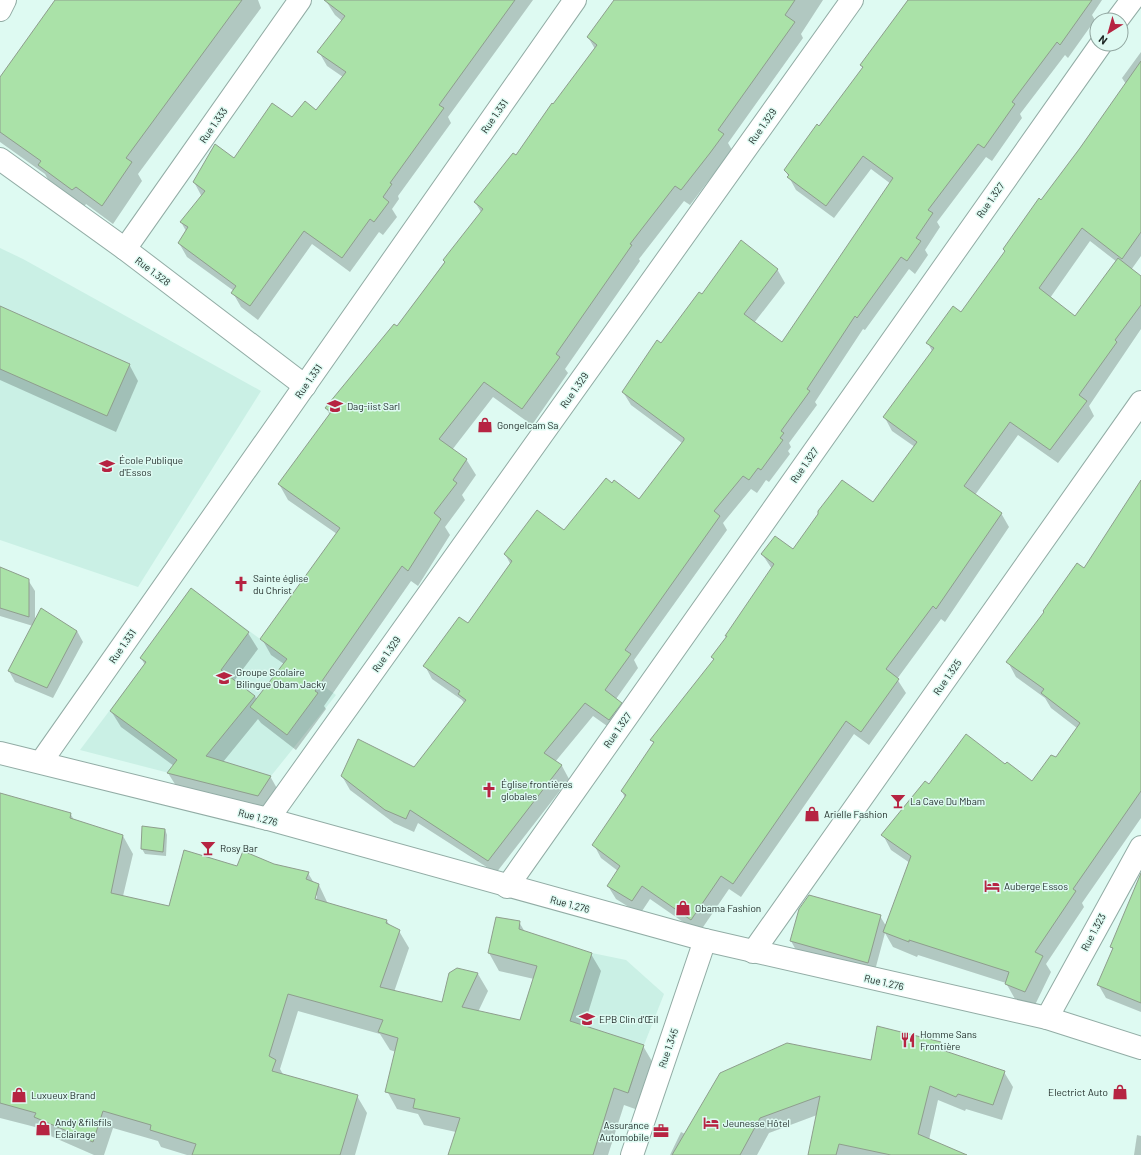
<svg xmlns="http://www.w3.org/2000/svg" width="1141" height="1155" viewBox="0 0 1141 1155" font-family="Barlow,sans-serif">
<rect width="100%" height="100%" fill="#defaf2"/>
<g fill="#caf0e5">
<path d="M0,248L23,259L261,391L138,587L0,540Z"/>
<path d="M191,588L336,695L271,776L258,796L80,750L146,662L140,658Z"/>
<path d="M546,938L592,953L626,960L664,994L644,1045L629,1093L509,1053Z"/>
</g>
<g fill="#0003" fill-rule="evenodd">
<path d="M56,0H258L261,8L138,174L142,181L113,224L86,204L83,208L50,183L45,174L0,142V78Z"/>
<path d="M328,0H533L448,117L451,123L398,196L399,199L392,209L397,217L383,235L379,232L350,272L312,244L258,320L241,307L233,293L234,291L187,257L179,243L186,231L181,222L202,197L194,182L234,160L293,119L317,111L343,77L327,66L319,52L342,21L335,15L326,1Z"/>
<path d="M618,0H823L801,34L803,38L728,143L732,150L690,205L684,201L639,259L640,261L565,369L568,373L532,425L493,397L452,450L466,459L476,475L462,495L465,500L445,527L450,535L418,586L411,581L324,706L326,709L296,750L261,723L258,719L223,762L270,776L279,792L267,811L178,789L168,773L174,766L121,727L111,711L145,665L141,658L248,633L258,649L234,681L255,696L257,700L284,664L271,655L262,639L337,534L288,500L279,484L330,415L326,408L397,327L481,212L475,202L516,156L595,49L588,37Z"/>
<path d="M908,0H1102L1092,15L1095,20L1068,58L1065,55L1020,114L1022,118L992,161L986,157L937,222L940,227L925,250L928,255L915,274L909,269L865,330L863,329L815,402L817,405L789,443L791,447L788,451L790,454L769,482L766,480L757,493L751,489L723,523L727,530L634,660L638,668L616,699L621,703L628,717L617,733L593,716L555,762L562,766L569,779L496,873L418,823L414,832L394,823L350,790L342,776L414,768L464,703L462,700L432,679L425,666L468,625L511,565L505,554L639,501L682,443L631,405L623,392L702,295L777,269L785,283L754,323L782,343L891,184L871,169L834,218L796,190L785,170L863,69L861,65Z"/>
<path d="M1141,52V256L1131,270L1141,277V329L1089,406L1094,416L1058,463L1018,435L975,495L1001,513L1009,527L945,622L941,619L897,679L906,693L869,745L854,734L741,897L729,889L699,933L650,899L640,914L616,899L608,886L618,871L601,858L594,845L625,798L622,791L654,744L652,740L714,660L712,657L727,637L726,636L772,569L762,554L793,551L873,503L915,447L892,431L885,418L932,351L928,343L962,313L1126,84L1122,78ZM1090,241L1117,262L1076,317L1050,298Z"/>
<path d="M0,307L129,364L138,381L116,432L0,380Z"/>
<path d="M1141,484V818L1082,903L1084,907L1046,964L1051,972L1034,1007L1015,999L1006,983L918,955L917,957L893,947L885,933L874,974L797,952L791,941L880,916L886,926L910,863L891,850L883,835L929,786L1005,766L1033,783L1057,759L1077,728L1051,708L1045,698L1016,677L1008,662L1084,569Z"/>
<path d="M0,568L28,580L35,591V623L77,631L83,642L53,698L15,682L9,671L33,626L0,616Z"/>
<path d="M0,813H70L74,820L123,836L133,854L123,896L170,907L238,867L274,865L308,873L314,883L319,885L328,904L387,921L390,926L399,931L409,948L394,992L443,1003L457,969L478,974L488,991L478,1012L520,1022L534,979L499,971L489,953L519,922L525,932L591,954L601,971L584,1026L643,1046L653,1063L638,1110L624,1105L608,1155H450L456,1132L424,1125L418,1114L397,1109L387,1091L396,1052L390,1050L380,1034L298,1011L280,1069L284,1076L357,1096L367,1113L355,1155H187L161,1147L158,1141L113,1128L104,1155H94L46,1134L43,1129L0,1118ZM315,894L317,896L315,905L313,904Z"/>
<path d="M143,827L165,829L167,835L166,856L145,854L142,849Z"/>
<path d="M1141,919V1012L1106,998L1098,984L1113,950L1111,947Z"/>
<path d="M940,1043L945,1052L1004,1072L1013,1087L1002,1120L966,1109L965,1111L938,1100L929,1140L967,1155H809L817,1115L769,1133L757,1155H670L681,1132L685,1134L871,1061Z"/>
<path d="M1137,1135L1141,1136V1155H1134Z"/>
</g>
<g fill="#aae2a8" stroke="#8e9e8d">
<path d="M55,0H242L126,158L132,162L102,206L76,187L72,190L38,165L41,161L0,132V77Z"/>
<path d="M324,0H515L439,105L444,108L390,183L392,184L383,197L389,202L374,222L370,219L342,258L304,231L250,306L231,293L236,286L178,243L188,227L180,222L205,191L193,182L215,144L234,158L272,103L292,117L305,101L316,110L346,72L317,52L345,16Z"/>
<path d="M614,0H795L785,15L795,22L718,130L724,134L710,153L681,190L675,186L630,244L632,245L556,354L560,357L522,409L484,382L439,439L467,459L453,480L457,483L434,513L441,519L408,571L402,566L315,691L318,693L287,735L250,707L287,659L260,639L340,528L278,484L331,412L325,408L394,324L397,326L445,262L443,260L483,209L474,202L513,153L516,155L552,103L553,104L597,45L587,37Z"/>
<path d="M908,0H1092L1060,45L1057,42L1012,102L1015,104L984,148L978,144L928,210L933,213L916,238L921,241L907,261L901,257L857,318L855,316L807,389L810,391L781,431L784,433L780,438L783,440L761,470L758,468L749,480L743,476L714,511L720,516L625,650L631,654L605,690L622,703L609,720L585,703L544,753L562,765L488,861L410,810L406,819L385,810L341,776L358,739L414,767L466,700L458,694L460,691L423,666L459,617L468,623L512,561L504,554L537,510L564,530L606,478L612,483L614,480L639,499L684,440V438L622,392L657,340L661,343L699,292L702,294L741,240L778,269L744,314L782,342L893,178L863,156L826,206L787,177L789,175L784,170L817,124L819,126L863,67L860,65Z"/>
<path d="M1141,61V232L1122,259L1082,228L1039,288L1075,316L1118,258L1141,276V305L1115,340L1117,342L1079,395L1087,401L1050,450L1010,422L964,486L1002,513L936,609L933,606L886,669L899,679L861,732L846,721L733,884L721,876L691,920L642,886L632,901L607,886L620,866L592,845L626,795L621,791L654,742L650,740L714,659L711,657L727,636H725L774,564L761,554L775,536L793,549L818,514V511L842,480L873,502L917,442L883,417L934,348L926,343L953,306L961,312L1005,251L1003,249L1039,198L1041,200L1080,148Z"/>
<path d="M0,306L130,364L107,416L0,369Z"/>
<path d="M1141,480V791L1073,889L1076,891L1035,952L1043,956L1025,992L1005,984L1009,972L909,940V942L883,932L911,856L881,835L925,781L929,784L966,734L1005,764L1007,762L1032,781L1051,755L1056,757L1080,723L1041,693L1044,689L1006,662L1044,612L1043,611L1077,563L1084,568Z"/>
<path d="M0,567L29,579V617L0,608Z"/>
<path d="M191,588L249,632L221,670L255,696L206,756L271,776L258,796L167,773L177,760L110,711L146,662L140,658Z"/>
<path d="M41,608L77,631L47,688L8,671Z"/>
<path d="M0,793L71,813L70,818L123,835L111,893L169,906L184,850L237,866L243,851L274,864L309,872L306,879L319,884L315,899L387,920L386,923L400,930L380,987L442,1002L449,973L457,968L478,973L462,1007L520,1020L537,966L488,953L496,917L520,921L519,929L592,953L570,1021L644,1045L628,1093L614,1088L593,1155H448L460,1118L413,1108L415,1099L385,1092L398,1038L378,1032L383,1020L288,994L269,1056L276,1060L272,1071L358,1095L340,1155H192L196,1144L150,1130L151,1125L103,1111L93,1142L34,1117L36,1113L0,1103Z"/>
<path d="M142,826L165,829L163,852L141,849Z"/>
<path d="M1141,873V1003L1097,985L1113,948L1110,947Z"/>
<path d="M809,895L881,915L868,963L790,941L799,909Z"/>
<path d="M877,1026L941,1042L939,1049L1005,1071L993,1105L958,1094L956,1097L930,1086L918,1134L967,1155H891L839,1144L836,1155H808L820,1096L760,1118L740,1155H672L720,1073L787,1043L871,1060Z"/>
</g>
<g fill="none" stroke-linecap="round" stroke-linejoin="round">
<defs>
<g id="minor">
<path d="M0,10L5,0"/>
<path d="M1117,20L1132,0"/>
<path d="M0,159L125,249L305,386"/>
<path d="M125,249L300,0"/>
<path d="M0,753L268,819L705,940L1047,1018L1141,1048"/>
<path d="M41,762L575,0"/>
<path d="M268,819L852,0"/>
<path d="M507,887L1101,44"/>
<path d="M753,952L1141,402"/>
<path d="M1047,1018L1141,847"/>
<path d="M632,1155L705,940"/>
</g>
</defs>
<use href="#minor" stroke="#92aca5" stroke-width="24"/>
<use href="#minor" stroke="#fff" stroke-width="22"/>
</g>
<defs>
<symbol id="university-bare" viewBox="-9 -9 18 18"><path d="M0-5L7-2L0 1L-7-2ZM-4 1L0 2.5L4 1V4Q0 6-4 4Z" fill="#b62442" stroke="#defaf2" stroke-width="2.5" paint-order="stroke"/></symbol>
<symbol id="shop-bare" viewBox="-9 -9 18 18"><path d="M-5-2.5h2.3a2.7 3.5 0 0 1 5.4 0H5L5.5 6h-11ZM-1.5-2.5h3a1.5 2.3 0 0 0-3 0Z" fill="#b62442" stroke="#defaf2" stroke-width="2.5" paint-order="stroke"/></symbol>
<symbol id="school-bare" viewBox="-9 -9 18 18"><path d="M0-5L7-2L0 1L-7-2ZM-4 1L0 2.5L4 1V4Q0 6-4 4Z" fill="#b62442" stroke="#defaf2" stroke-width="2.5" paint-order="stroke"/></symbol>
<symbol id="church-bare" viewBox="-9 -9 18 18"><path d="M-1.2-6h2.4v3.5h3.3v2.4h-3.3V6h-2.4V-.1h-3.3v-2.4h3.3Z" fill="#b62442" stroke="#defaf2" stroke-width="2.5" paint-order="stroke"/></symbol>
<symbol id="bar-bare" viewBox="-9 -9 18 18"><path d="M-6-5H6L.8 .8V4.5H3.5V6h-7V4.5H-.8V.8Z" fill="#b62442" stroke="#defaf2" stroke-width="2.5" paint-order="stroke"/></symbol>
<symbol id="hotel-bare" viewBox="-9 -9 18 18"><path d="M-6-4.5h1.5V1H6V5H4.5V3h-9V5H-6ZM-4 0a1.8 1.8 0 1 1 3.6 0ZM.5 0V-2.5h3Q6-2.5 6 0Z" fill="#b62442" stroke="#defaf2" stroke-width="2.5" paint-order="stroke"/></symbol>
<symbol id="restaurant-bare" viewBox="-9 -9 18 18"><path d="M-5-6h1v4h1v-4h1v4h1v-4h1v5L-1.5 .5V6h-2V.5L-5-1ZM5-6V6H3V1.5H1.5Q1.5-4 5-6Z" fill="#b62442" stroke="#defaf2" stroke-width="2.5" paint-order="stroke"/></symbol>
<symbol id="office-bare" viewBox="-9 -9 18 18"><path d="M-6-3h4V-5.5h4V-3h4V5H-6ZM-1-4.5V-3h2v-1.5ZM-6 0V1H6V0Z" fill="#b62442" stroke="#defaf2" stroke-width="2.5" paint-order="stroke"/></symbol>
</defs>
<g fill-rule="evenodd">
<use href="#university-bare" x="324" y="395" width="22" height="22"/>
<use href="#shop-bare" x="474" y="414" width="22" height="22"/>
<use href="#school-bare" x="96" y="455" width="22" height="22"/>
<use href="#church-bare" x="230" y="573" width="22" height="22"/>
<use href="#school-bare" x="213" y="667" width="22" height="22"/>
<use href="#church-bare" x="478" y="779" width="22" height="22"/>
<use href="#bar-bare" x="887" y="790" width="22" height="22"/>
<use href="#shop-bare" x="801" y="803" width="22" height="22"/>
<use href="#bar-bare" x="197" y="837" width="22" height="22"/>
<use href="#hotel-bare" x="981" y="875" width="22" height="22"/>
<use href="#shop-bare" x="672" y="897" width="22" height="22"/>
<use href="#school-bare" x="576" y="1008" width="22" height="22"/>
<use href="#restaurant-bare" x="897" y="1029" width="22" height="22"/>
<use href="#shop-bare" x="1109" y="1081" width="22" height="22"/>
<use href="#shop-bare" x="8" y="1084" width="22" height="22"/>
<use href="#hotel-bare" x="700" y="1112" width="22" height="22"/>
<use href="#shop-bare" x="32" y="1117" width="22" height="22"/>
<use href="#office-bare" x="650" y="1120" width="22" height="22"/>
</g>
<g text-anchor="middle" stroke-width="3" stroke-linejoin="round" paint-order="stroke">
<g font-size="10" fill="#1d2825" stroke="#defaf2">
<text transform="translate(494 116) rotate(-55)" y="4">Rue 1.331</text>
<text transform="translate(213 125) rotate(-55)" y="4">Rue 1.333</text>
<text transform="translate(762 126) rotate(-55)" y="4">Rue 1.329</text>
<text transform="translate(990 200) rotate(-55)" y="4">Rue 1.327</text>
<text transform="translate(153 271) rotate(37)" y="4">Rue 1.328</text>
<text transform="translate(308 381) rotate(-55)" y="4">Rue 1.331</text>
<text transform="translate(574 390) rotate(-55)" y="4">Rue 1.329</text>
<text transform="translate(804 465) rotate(-55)" y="4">Rue 1.327</text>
<text transform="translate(122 646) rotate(-55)" y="4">Rue 1.331</text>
<text transform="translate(386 654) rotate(-55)" y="4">Rue 1.329</text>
<text transform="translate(947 677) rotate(-55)" y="4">Rue 1.325</text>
<text transform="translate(617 730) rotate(-55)" y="4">Rue 1.327</text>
<text transform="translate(258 817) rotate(15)" y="4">Rue 1.276</text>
<text transform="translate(570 904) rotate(15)" y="4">Rue 1.276</text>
<text transform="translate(1093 932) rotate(-62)" y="4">Rue 1.323</text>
<text transform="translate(884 982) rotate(13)" y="4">Rue 1.276</text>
<text transform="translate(668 1048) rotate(-71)" y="4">Rue 1.345</text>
</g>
<g font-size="10" fill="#1d2825" stroke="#defaf2" text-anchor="start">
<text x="347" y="410">Dag-iist Sarl</text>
<text x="497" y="429">Gongelcam Sa</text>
<text x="119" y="464">École Publique<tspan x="119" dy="12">d'Essos</tspan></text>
<text x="253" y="582">Sainte église<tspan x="253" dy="12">du Christ</tspan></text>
<text x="236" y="676">Groupe Scolaire<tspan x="236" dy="12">Bilingue Obam Jacky</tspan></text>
<text x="501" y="788">Église frontières<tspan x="501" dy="12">globales</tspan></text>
<text x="910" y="805">La Cave Du Mbam</text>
<text x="824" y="818">Arielle Fashion</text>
<text x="220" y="852">Rosy Bar</text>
<text x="1004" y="890">Auberge Essos</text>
<text x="695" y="912">Obama Fashion</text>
<text x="599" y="1023">EPB Clin d'Œil</text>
<text x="920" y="1038">Homme Sans<tspan x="920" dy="12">Frontière</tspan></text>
<text x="1108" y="1096" text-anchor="end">Electrict Auto</text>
<text x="31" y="1099">Luxueux Brand</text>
<text x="55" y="1126">Andy &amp;filsfils<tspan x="55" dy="12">Eclairage</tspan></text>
<text x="723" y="1127">Jeunesse Hôtel</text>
<text x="649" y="1129" text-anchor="end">Assurance<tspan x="649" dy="12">Automobile</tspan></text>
</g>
</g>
<g transform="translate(1109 32) rotate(217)"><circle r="19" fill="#defaf2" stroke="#91a6a0"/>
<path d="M0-3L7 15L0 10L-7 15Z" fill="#b62442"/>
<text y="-6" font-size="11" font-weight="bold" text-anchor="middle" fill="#1d2825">N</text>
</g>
</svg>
